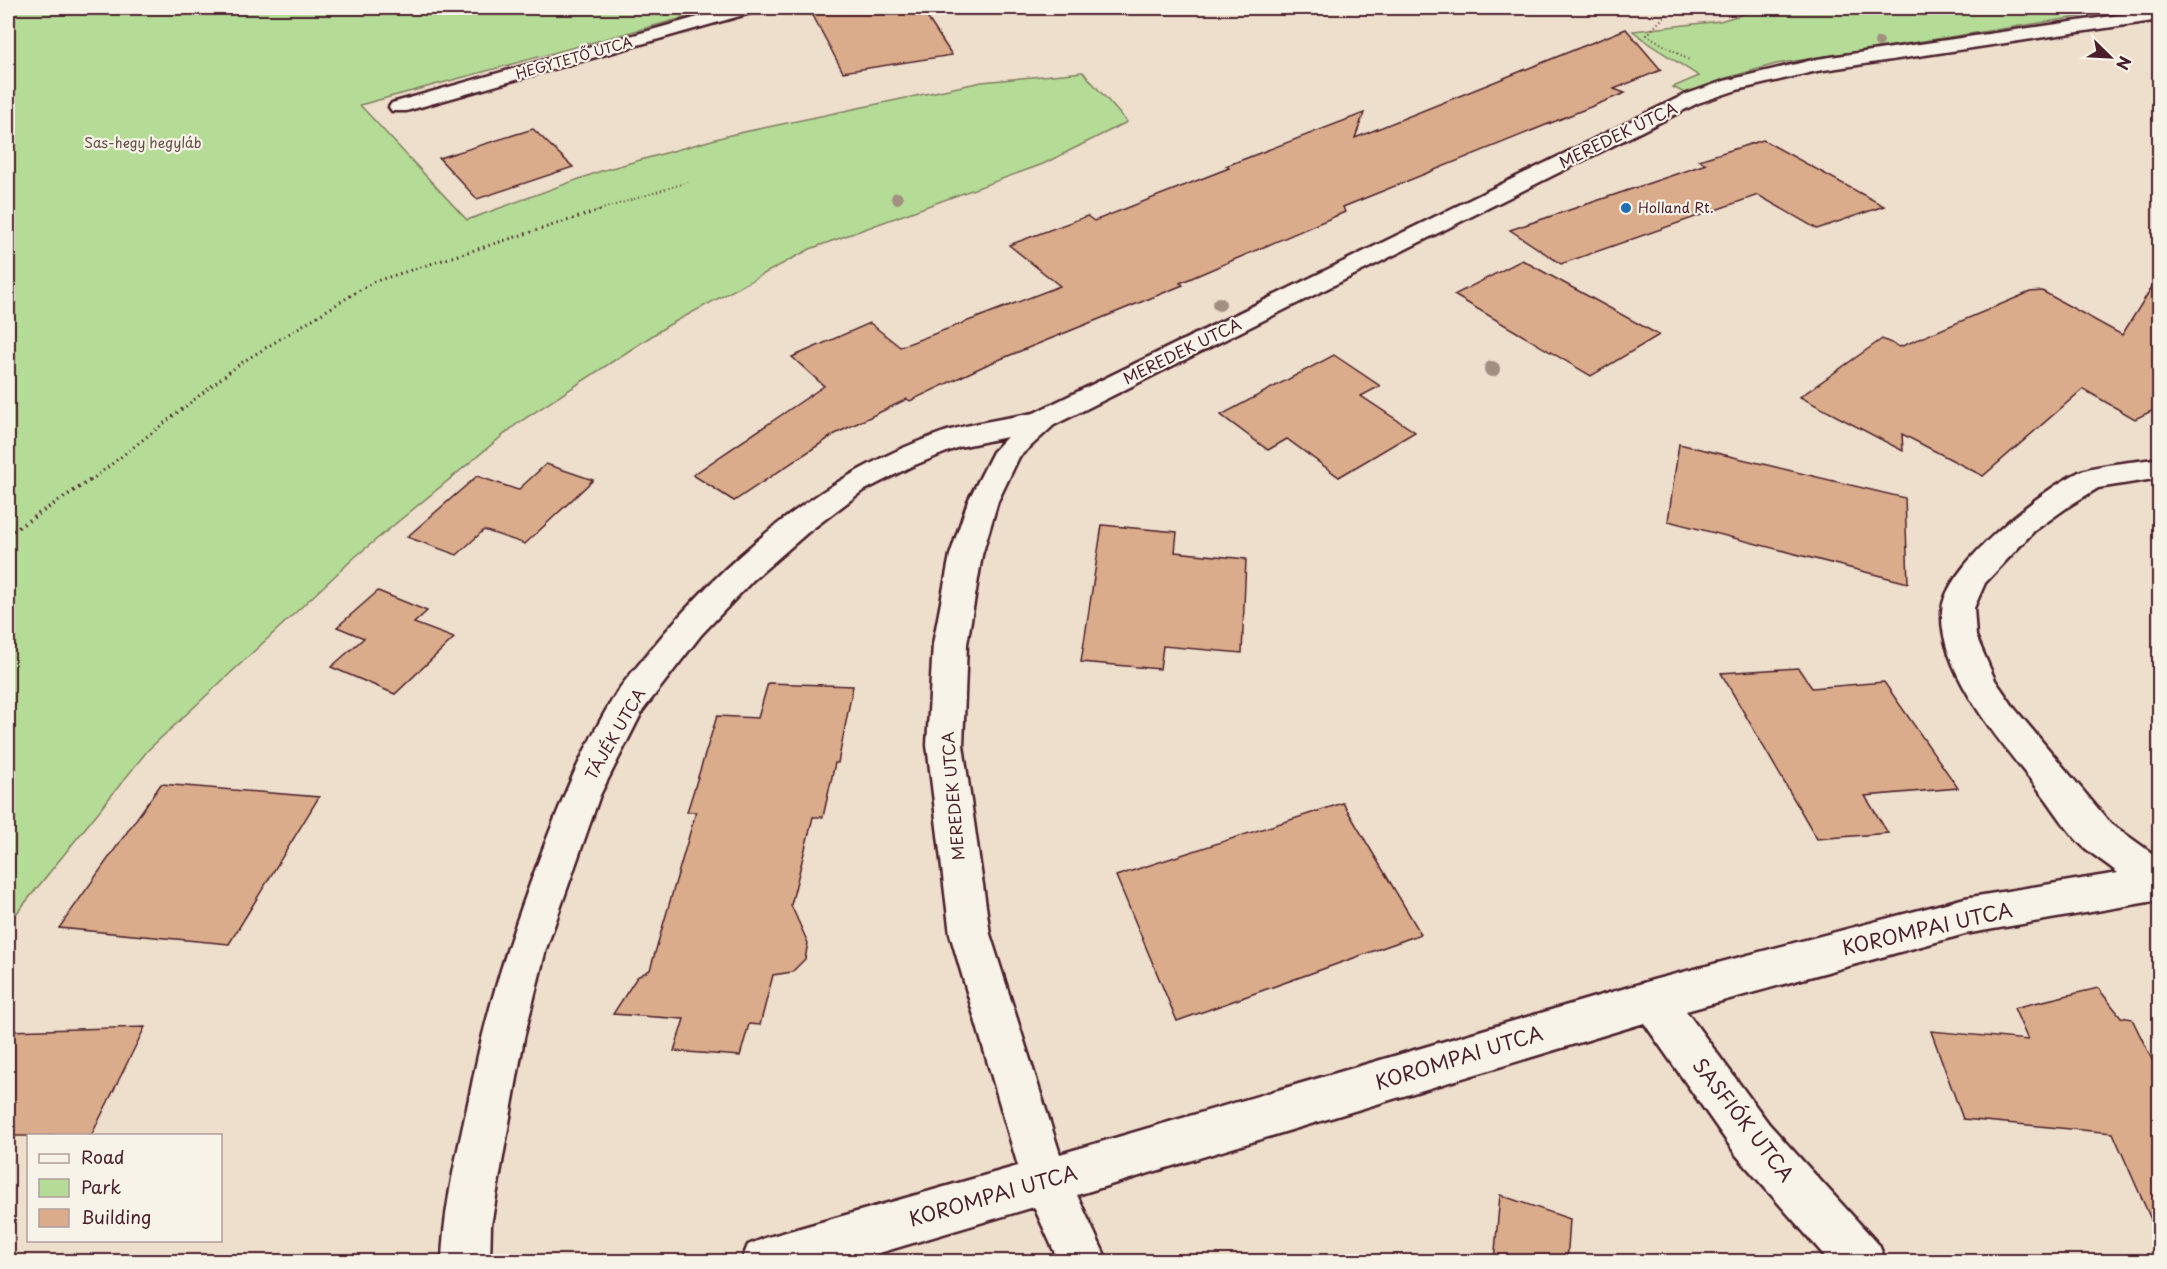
<svg xmlns="http://www.w3.org/2000/svg" width="2167" height="1269" viewBox="0 0 2167 1269" font-family="'Playpen Sans',sans-serif">
<rect width="100%" height="100%" fill="#eedecc"/>
<filter id="ink" filterUnits="userSpaceOnUse"><feTurbulence type="fractalNoise" baseFrequency=".0167" numOctaves="2"/><feDisplacementMap in="SourceGraphic" scale="12" xChannelSelector="R" yChannelSelector="G"/><feConvolveMatrix kernelMatrix="1 2 1 2 8 2 1 2 1" color-interpolation-filters="sRGB"/></filter>
<g filter="url(#ink)">
<g fill="#b5dc97" stroke="#807e61" stroke-width="1.5">
<path d="M8,8H720L360,105L467,220L601,171L730,135L982,82L1083,72L1127,122L1043,164L810,249L667,326L518,423L355,557L148,750L8,924Z"/>
<path d="M1877,8H2081L2098,14L1776,64L1726,78L1686,94L1673,87L1699,76L1649,44L1633,31L1720,21L1751,12L1837,11Z"/>
</g>
<g fill="#daac8b" stroke="#4a1f2b" stroke-width="1.5">
<path d="M809,8H921L952,55L843,72Z"/>
<path d="M1626,29L1661,70L1614,89L1625,93L1343,207L1345,212L1180,283L1183,285L986,365L910,401L907,399L835,434L734,501L693,475L824,386L792,357L870,323L900,347L1060,286L1009,245L1087,216L1094,221L1229,168L1226,166L1364,113L1355,138Z"/>
<path d="M533,129L573,167L477,199L439,158Z"/>
<path d="M1763,140L1884,206L1817,229L1758,195L1561,264L1510,230L1706,164L1699,160Z"/>
<path d="M1522,260L1659,335L1591,376L1454,295Z"/>
<path d="M2160,274V407L2135,419L2083,389L1983,476L1902,434L1903,451L1800,397L1882,339L1900,347L2030,292L2042,291L2122,335Z"/>
<path d="M1334,355L1380,386L1361,396L1415,432L1339,477L1287,439L1268,450L1221,415Z"/>
<path d="M1679,444L1905,498L1908,583L1668,521Z"/>
<path d="M546,464L593,480L525,544L484,530L457,555L407,537L477,476L518,490Z"/>
<path d="M1102,525L1177,532L1175,552L1246,559L1242,653L1163,646L1160,669L1081,662Z"/>
<path d="M378,591L427,611L414,623L454,638L395,694L331,667L364,638L337,627Z"/>
<path d="M1798,668L1812,688L1884,682L1958,788L1865,796L1888,833L1817,839L1721,673Z"/>
<path d="M768,683L853,686L838,763H835L823,817H813L791,905L808,943L805,959L792,972L773,975L760,1025L749,1024L740,1056L674,1051L684,1019L613,1014L637,977L650,970L696,812H687L717,716L758,718Z"/>
<path d="M161,784L319,797L229,944L59,928Z"/>
<path d="M1343,803L1421,934L1177,1021L1116,876Z"/>
<path d="M2098,988L2121,1017L2132,1019L2160,1076V1240L2113,1133L1963,1119L1931,1031L2028,1040L2014,1008Z"/>
<path d="M145,1027L91,1136H8V1031Z"/>
<path d="M1500,1195L1570,1219L1567,1262H1494Z"/>
</g>
<g fill="none" stroke-linecap="round" stroke-linejoin="round">
<defs>
<g id="minor">
<path d="M730,8H757L754,12L406,111H392L389,107L392,103Z"/>
<path d="M2160,9V20L1817,71L1737,90L1698,103L1054,425L1019,457L998,501L982,555L967,644L963,745L990,934L1060,1154L1653,980L1965,898L2118,873C2107,864 2096,857 2085,848C2069,834 2056,812 2043,795C2005,747 1939,675 1942,611C1944,567 2041,490 2079,472C2098,464 2138,462 2160,458V478L2098,488L2072,504L2034,531L1985,583L1974,608L1976,636L1995,680L2015,709L2110,823L2160,859V900L1965,934L1686,1011L1769,1124L1879,1245L1886,1262H1830L1737,1156L1644,1023L1077,1195L1108,1262H1059L1034,1207L849,1262H741L748,1245L765,1238L1018,1166L950,934L927,745L933,644L950,555L968,501L993,452L1007,437L959,447L910,467L861,492L807,533L753,580L701,635L643,710L600,795L546,949L524,1038L491,1225L490,1262H442C444,1198 462,1136 474,1074C489,1001 511,935 537,865C559,806 583,746 617,692C627,677 641,663 652,648C728,555 826,473 941,433C970,423 1003,419 1034,413L1684,95L1724,81L1817,59Z"/>
</g>
</defs>
<use href="#minor" stroke="#4a1f2b" stroke-width="5"/>
<g stroke="#4a1f2b" stroke-width="2" stroke-dasharray="1 3" stroke-linecap="butt">
<path d="M1672,8L1647,35L1689,60"/>
<path d="M596,211L688,182"/>
</g>
<path stroke="#4a1f2b" stroke-width="3" stroke-dasharray="1.5 4" stroke-linecap="butt" d="M90,481L241,363L373,282L601,210"/>
<path stroke="#4a1f2b" stroke-width="4" stroke-dasharray="1.5 4.5" stroke-linecap="butt" d="M8,534L92,479"/>
<use href="#minor" fill="#f7f3e8" fill-rule="evenodd"/>
</g>
<g fill="#a38f82">
<circle cx="1879" cy="42" r="5"/>
<circle cx="897" cy="198" r="6"/>
<circle cx="1219" cy="304" r="7"/>
<circle cx="1492" cy="369" r="8"/>
</g>
</g>
<circle fill="#1f6fb2" stroke="#f7f3e8" stroke-width="2" cx="1626" cy="208" r="6"/>
<g text-anchor="middle" stroke-width="4.5" stroke-linejoin="round" paint-order="stroke">
<g font-size="14" fill="#4a1f2b" stroke="#f7f3e8">
<text transform="translate(574 58) rotate(-16)" y="5">HEGYTETŐ UTCA</text>
</g>
<g font-size="14" fill="#654e46" stroke="#f7f3e8">
<text x="143" y="148">Sas-hegy hegyláb</text>
</g>
<g font-size="14" fill="#4a1f2b" stroke="#f7f3e8" text-anchor="start">
<text x="1638" y="213">Holland Rt.</text>
</g>
<g font-size="16" fill="#4a1f2b" stroke="#f7f3e8">
<text transform="translate(1618 135) rotate(-26)" y="6">MEREDEK UTCA</text>
<text transform="translate(1182 351) rotate(-26)" y="6">MEREDEK UTCA</text>
<text transform="translate(615 734) rotate(-60)" y="6">TÁJÉK UTCA</text>
<text transform="translate(953 796) rotate(-95)" y="6">MEREDEK UTCA</text>
</g>
<g font-size="20" fill="#4a1f2b" stroke="#f7f3e8">
<text transform="translate(1927 929) rotate(-13)" y="7">KOROMPAI UTCA</text>
<text transform="translate(1459 1058) rotate(-17)" y="7">KOROMPAI UTCA</text>
<text transform="translate(1743 1120) rotate(52)" y="7">SASFIÓK UTCA</text>
<text transform="translate(993 1196) rotate(-16)" y="7">KOROMPAI UTCA</text>
</g>
</g>
<rect width="2167" height="1269" fill="none" stroke="#f7f3e8" stroke-width="30"/>
<rect x="15" y="15" width="2137" height="1239" fill="none" stroke="#4a1f2b" stroke-width="2" filter="url(#ink)"/>
<rect x="27" y="1134" width="195" height="108" fill="#f7f3e8" stroke="#b29e9c" stroke-width="1.5"/>
<rect x="39" y="1154" width="30" height="9" fill="#f7f3e8" stroke="#b29e9c" stroke-width="1.5"/>
<text x="81" y="1164" font-size="18" fill="#4a1f2b">Road</text>
<rect x="39" y="1179" width="30" height="18" fill="#b5dc97" stroke="#b29e9c" stroke-width="1.5"/>
<text x="81" y="1194" font-size="18" fill="#4a1f2b">Park</text>
<rect x="39" y="1209" width="30" height="18" fill="#daac8b" stroke="#b29e9c" stroke-width="1.5"/>
<text x="81" y="1224" font-size="18" fill="#4a1f2b">Building</text>
<g transform="translate(2110 57) rotate(114)" stroke="#f7f3e8" stroke-width="4.5" paint-order="stroke">
<path d="M0-4.5L10 22L0 15L-10 22Z" fill="#4a1f2b"/>
<text y="-9" font-size="16" font-weight="bold" text-anchor="middle" fill="#4a1f2b">N</text>
</g>
</svg>
